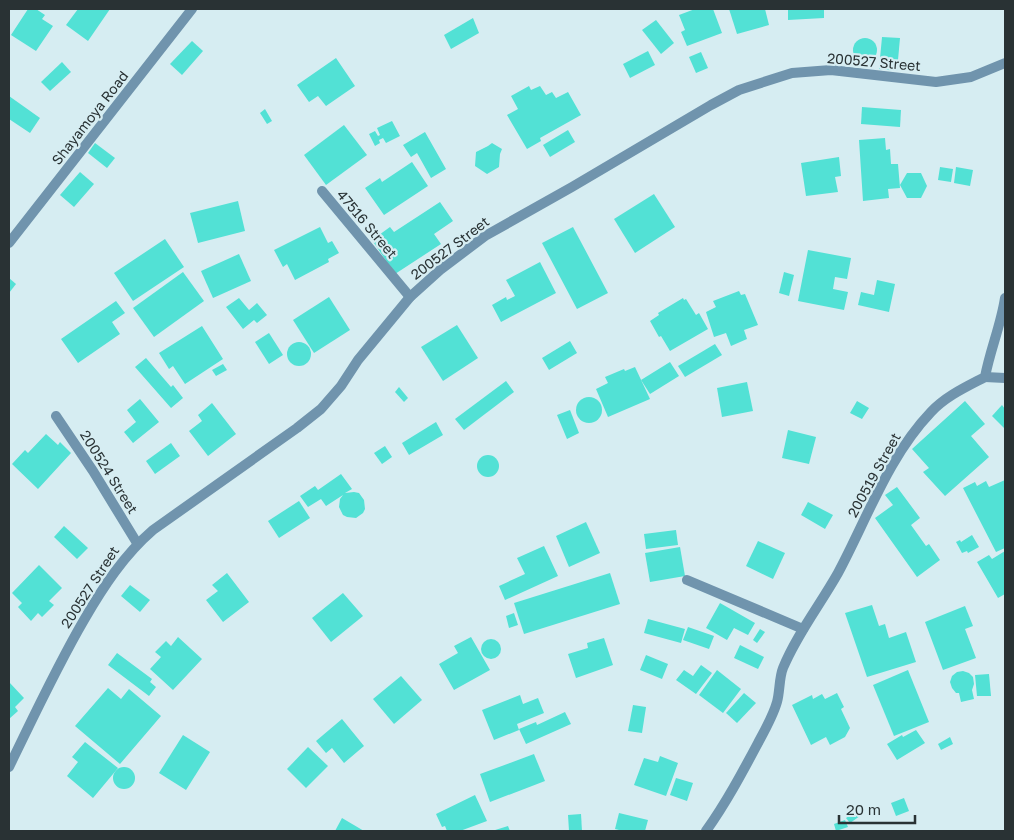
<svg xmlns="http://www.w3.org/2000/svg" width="1014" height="840" viewBox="0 0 1014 840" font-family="'Golos Text',sans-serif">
<rect width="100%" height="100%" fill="#d6edf2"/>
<g fill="#52e1d5">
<path d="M28,9H36L45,15L42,19L53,26L36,51L11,35Z"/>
<path d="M78,9H110L88,41L66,25Z"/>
<path d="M695,9H713L722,33L687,46L681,32L685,30L679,15Z"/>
<path d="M729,9H765L769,25L737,34Z"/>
<path d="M788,9H824V18L788,20Z"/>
<path d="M473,18L479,33L451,49L444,35Z"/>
<path d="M656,20L674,43L661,54L642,30Z"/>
<path d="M882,37L900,38L897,71L879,69Z"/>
<circle cx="865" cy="50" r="12"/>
<path d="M192,41L203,51L182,75L170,64Z"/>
<path d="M648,51L655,65L630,78L623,64Z"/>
<path d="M701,52L708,68L696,73L689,57Z"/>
<path d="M336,58L355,86L326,106L318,96L309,102L297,85Z"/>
<path d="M62,62L71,72L50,91L41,82Z"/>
<path d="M529,86L531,90L540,86L546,95L552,92L556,98L568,92L581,115L540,138L541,141L527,149L507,115L518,109L511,96Z"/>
<path d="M9,96L40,118L30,133L9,119Z"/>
<path d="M862,107L901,110L900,127L861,124Z"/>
<path d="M265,109L272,121L267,124L260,113Z"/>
<path d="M392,121L400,136L386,143L383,138L379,140L380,143L375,146L369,134L375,131L378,136L380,135L377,128Z"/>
<path d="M344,125L367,155L326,185L304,155Z"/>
<path d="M568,130L575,142L550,157L543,145Z"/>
<path d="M425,132L446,169L431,178L417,153L411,157L403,145Z"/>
<path d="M885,138L886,150L890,149L891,164H898L900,188L888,189L889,198L863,201L859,140Z"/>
<path d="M95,143L115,158L107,168L88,153Z"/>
<path d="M492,143L502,149L500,154L499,167L487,174L475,166L476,152L488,146Z"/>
<path d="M839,157L841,176L835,177L838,192L806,196L801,163Z"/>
<path d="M412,162L428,186L384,215L365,188L380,178L382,182Z"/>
<path d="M940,167L953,169L951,182L938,180Z"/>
<path d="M956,167L973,170L970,186L954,183Z"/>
<path d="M80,172L94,184L74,207L60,195Z"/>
<path d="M907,173H921L927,186L921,198H907L900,185Z"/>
<path d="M654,194L675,227L635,253L614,219Z"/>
<path d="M238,201L245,231L198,243L190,213Z"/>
<path d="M440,202L453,221L434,234L441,244L395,274L372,240L390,227L394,232Z"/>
<path d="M320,227L328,243L332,241L339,253L328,259L329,262L295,280L287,264L283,267L274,250Z"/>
<path d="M573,227L608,293L577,309L542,243Z"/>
<path d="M165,239L184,267L133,301L114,273Z"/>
<path d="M808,250L851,258L847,279L835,277L833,289L848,292L844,310L798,301Z"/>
<path d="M239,254L251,281L213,298L201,271Z"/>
<path d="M540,262L556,293L501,322L492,305L506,297L507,300L515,296L506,280Z"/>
<path d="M183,272L204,301L154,337L133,308Z"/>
<path d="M784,272L794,275L789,296L779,293Z"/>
<path d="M9,278L16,284L9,293Z"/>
<path d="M877,280L895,284L889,312L858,305L861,292L874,295Z"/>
<path d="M739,291L741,295L745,294L758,325L744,330L747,339L731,346L726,333L714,337L706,312L716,307L713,301Z"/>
<path d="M329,297L350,330L314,353L293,320Z"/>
<path d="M239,298L249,310L257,303L267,315L257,323L254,320L243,329L226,307Z"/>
<path d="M683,298L684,300L686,299L696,315L699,313L708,329L670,351L661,336L659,337L650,321L659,315L658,313Z"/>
<path d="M116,301L125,313L112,322L120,334L78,363L61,339Z"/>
<path d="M457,325L478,358L443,381L421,347Z"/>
<path d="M202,326L223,359L185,384L173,366L169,369L159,353Z"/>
<path d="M269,333L283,355L269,364L255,342Z"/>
<path d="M570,341L577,353L549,370L542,358Z"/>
<circle cx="299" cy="354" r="12"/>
<path d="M715,344L722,355L685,377L678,366Z"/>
<path d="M146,358L171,387L173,385L183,398L171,408L135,367Z"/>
<path d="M670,362L679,376L650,394L641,380Z"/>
<path d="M223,364L227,370L216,376L212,370Z"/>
<path d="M635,367L650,399L608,417L596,389L608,383L605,377L624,369L625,371Z"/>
<path d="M506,381L514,392L464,430L455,419Z"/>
<path d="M747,382L753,411L722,417L717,388Z"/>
<path d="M399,387L408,398L404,402L395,392Z"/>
<circle cx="589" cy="410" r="13"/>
<path d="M140,399L159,422L133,443L124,432L136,422L127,410Z"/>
<path d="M857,401L869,408L862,419L850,413Z"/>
<path d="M965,401L985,424L971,436L989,457L945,496L923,472L929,468L912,449Z"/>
<path d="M212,403L236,434L208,456L189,431L202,421L198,415Z"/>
<path d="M1002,405L1005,409V429L992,416Z"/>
<path d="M570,410L579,433L567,439L557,415Z"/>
<path d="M436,422L443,435L409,455L402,443Z"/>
<path d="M788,430L816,437L809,464L782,458Z"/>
<path d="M46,434L58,445L60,442L71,453L38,489L12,464L25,450L28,453Z"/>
<path d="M171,443L180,456L155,474L146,461Z"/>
<path d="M385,446L392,457L382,464L374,453Z"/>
<circle cx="488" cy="466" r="11"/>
<path d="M341,474L352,489L345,493L354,492L359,493L364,500L365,509L363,513L356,518L347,517L343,515L339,507L340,499L343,495L326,506L321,499L308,507L300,496L315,486L318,490Z"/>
<path d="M1005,480V548L996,552L963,488L975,482L977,486L986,481L989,487Z"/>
<path d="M897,487L920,518L911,525L926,546L929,544L940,560L917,577L875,518L893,505L885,495Z"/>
<path d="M299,501L310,518L279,538L268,521Z"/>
<path d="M808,502L833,515L825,529L801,515Z"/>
<path d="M586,522L600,553L569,567L556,536Z"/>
<path d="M64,526L88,548L77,559L54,537Z"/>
<path d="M676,530L678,545L646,549L644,534Z"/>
<path d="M972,535L979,547L968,553L967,551L962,553L956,542L960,540L961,542Z"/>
<path d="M758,541L785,553L773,579L746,566Z"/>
<path d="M544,546L558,576L505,600L499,586L525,574L517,558Z"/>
<path d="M680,547L685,576L650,582L645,553Z"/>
<path d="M1005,551V594L998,598L977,562L989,555L992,559Z"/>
<path d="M39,565L62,588L49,601L54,605L42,617L38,613L31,621L18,607L22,603L12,593Z"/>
<path d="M227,573L249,602L223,622L206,600L218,591L212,585Z"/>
<path d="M610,573L620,604L524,634L514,603Z"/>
<path d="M130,585L150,600L140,612L121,596Z"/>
<path d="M343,593L363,616L331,642L312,618Z"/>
<path d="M720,603L755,623L748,635L734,628L727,640L706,628Z"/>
<path d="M872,605L879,626L885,624L889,638L906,632L916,662L867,677L845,613Z"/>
<path d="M965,606L973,626L965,629L976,658L943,670L925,622Z"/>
<path d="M514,613L518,625L509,628L506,616Z"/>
<path d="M648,619L685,629L681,643L644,633Z"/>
<path d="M688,627L714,636L709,649L683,640Z"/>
<path d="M760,629L765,632L757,643L753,640Z"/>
<path d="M178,637L202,659L173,690L150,669L161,657L155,652L166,641L171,646Z"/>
<path d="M471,637L490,670L454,690L439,664L458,653L454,646Z"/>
<path d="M604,638L613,665L576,678L568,654L588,648L587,643Z"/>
<circle cx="491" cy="649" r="10"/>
<path d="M740,645L764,657L758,669L734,658Z"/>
<path d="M117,653L152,679L150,682L156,687L149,696L108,665Z"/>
<path d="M646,655L668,664L662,679L640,670Z"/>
<path d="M701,665L712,673L696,694L676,680L684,670L693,676Z"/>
<path d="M717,670L741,689L723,713L699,695Z"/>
<path d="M908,670L929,722L894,736L873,685Z"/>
<path d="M963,671L969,673L973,677L974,684L972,690L974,699L961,702L959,693H956L952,688L950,682L952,676L957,672Z"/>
<path d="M989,674L991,696H977L975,675Z"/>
<path d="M401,676L422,700L394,724L373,699Z"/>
<path d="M9,682L24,698L15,707L18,711L9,719Z"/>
<path d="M108,688L121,699L129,689L161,716L120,764L75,726Z"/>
<path d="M744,693L756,703L737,723L726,713Z"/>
<path d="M837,693L844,707L841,709L850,728L845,737L830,745L826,737L811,745L792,705L812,695L813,699L822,694L825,699Z"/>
<path d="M520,695L523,704L538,698L544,713L517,724L519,730L494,740L482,710Z"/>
<path d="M633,705L646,707L642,733L628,731Z"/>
<path d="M565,712L571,724L526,744L519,729L536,722L537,725Z"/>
<path d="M342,719L364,746L344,763L332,748L326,753L316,741Z"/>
<path d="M916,730L925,743L897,760L887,744L902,735L903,737Z"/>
<path d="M183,735L210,752L186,790L159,773Z"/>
<path d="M950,737L953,744L941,750L938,744Z"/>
<path d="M85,742L118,768L93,798L67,776L78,762L72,757Z"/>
<path d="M308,747L328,766L306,788L287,769Z"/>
<path d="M534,754L545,781L490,802L480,774Z"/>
<path d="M660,756L678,763L666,796L634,785L644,758L658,762Z"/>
<circle cx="124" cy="778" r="11"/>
<path d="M676,778L693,783L687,801L670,795Z"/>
<path d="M475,795L487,821L460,831H447L445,826L442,827L436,814Z"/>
<path d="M904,798L909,811L896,816L891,803Z"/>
<path d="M856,811L860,816L850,823L846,818Z"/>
<path d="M619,813L648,820L645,831H623L615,829Z"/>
<path d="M581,814L582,831H569L568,815Z"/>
<path d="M342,818L364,831H335Z"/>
<path d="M845,820L848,827L836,831L834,824Z"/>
<path d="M508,826L510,831H492Z"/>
</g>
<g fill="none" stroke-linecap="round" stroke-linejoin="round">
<g stroke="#7094ad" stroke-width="10">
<path d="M322,191L410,297"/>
<path d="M9,243L192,9"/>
<path d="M985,377L1005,378"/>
<path d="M56,416L93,471L137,543"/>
<path d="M687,580L803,629"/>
<path d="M9,767C33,718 56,668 84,620C103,587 124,555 153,530L297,428L321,409L341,386L358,360L410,297L440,270L485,236L572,187L711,105L739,90L792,73L831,70L936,82L971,77L1005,63"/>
<path d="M706,831C726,803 742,773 758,743C765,730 773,716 777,702C780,691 779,678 783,668C797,634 820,605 838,573C867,519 888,457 931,412C946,396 966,387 985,377C990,350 1001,325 1005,298"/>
</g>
</g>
<g text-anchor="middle" stroke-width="4.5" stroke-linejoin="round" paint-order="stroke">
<g font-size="14" fill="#293234" stroke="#d6edf2">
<text transform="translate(874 62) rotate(5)" y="5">200527 Street</text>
<text transform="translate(90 118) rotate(-52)" y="5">Shayamoya Road</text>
<text transform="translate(367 224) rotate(50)" y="5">47516 Street</text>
<text transform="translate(450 248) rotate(-37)" y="5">200527 Street</text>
<text transform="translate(109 472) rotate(58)" y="5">200524 Street</text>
<text transform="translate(874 475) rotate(-61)" y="5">200519 Street</text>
<text transform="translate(90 587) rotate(-57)" y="5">200527 Street</text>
</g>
</g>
<rect width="1014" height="840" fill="none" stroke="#293234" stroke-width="20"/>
<path d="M839 815v8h76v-8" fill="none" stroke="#293234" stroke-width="2.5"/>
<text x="846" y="815" font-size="15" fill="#293234" stroke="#d6edf2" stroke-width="4" paint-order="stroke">20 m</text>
</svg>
